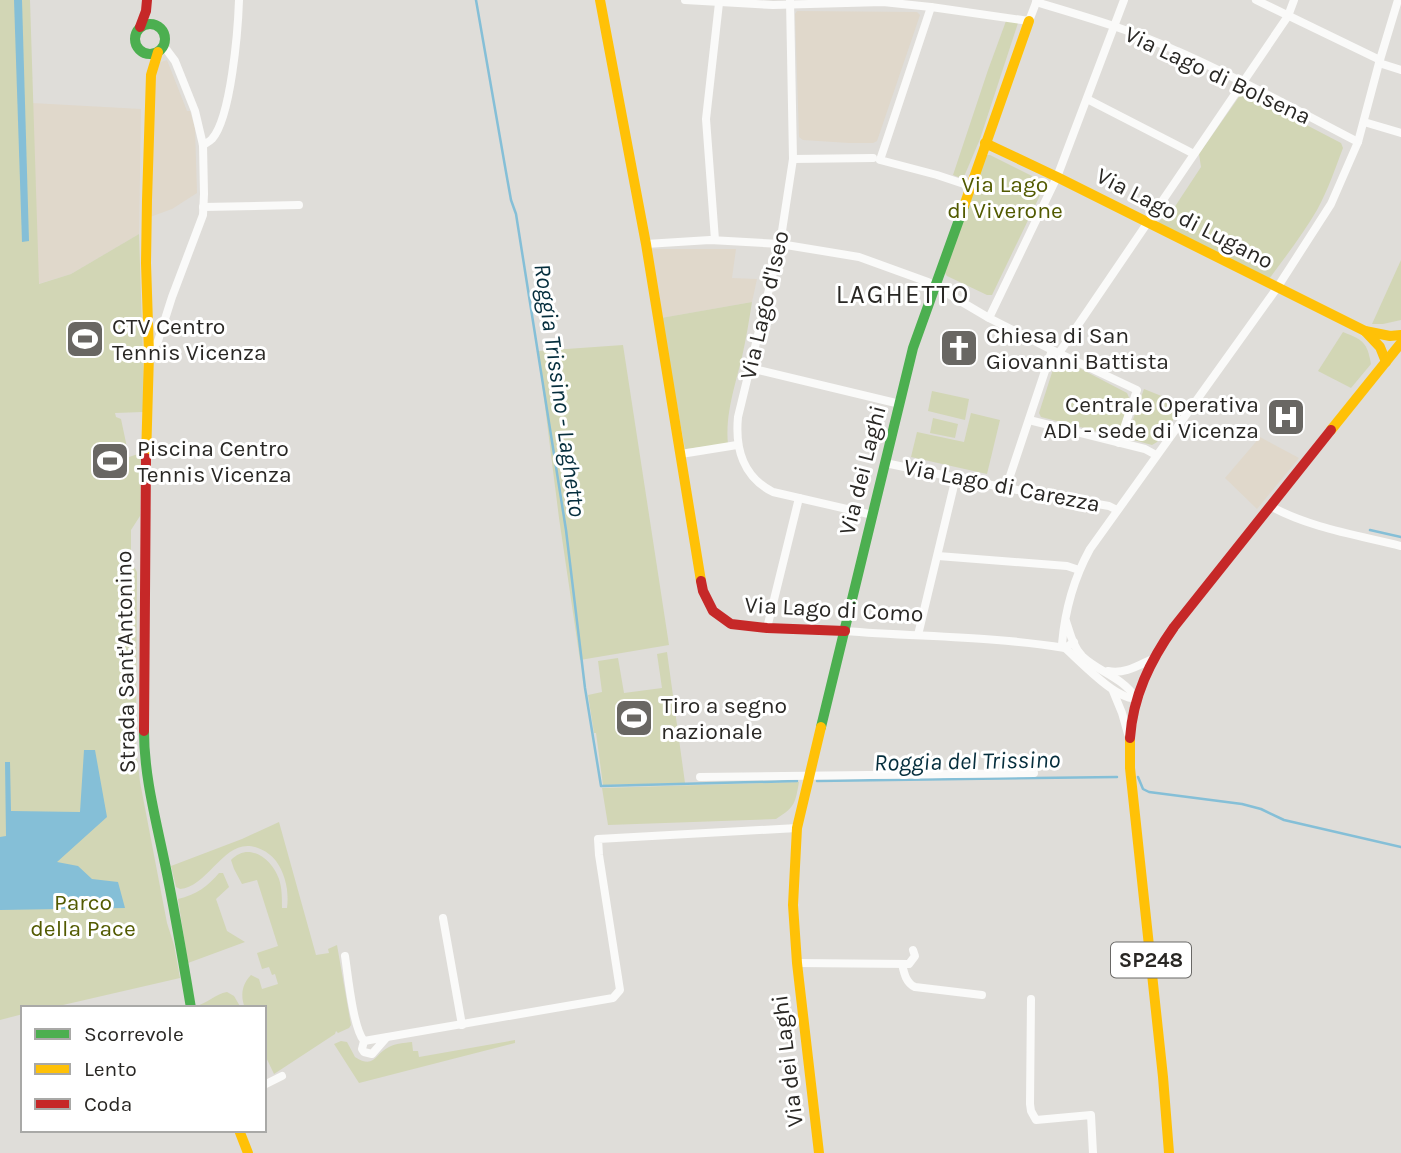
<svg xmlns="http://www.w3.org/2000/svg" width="1401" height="1153" viewBox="0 0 1401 1153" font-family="Karla,sans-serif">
<rect width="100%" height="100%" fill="#dfddd9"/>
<g fill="#e0d8cb">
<path d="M797,11L917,12L920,15L877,141L873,143H849L803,140L799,137L795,14Z"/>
<path d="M167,60L187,111H190L195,128L197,193L172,209L150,217L155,64Z"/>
<path d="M32,103L141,109L139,234L71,274L38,284Z"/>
<path d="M649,249H736L732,278L757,279L752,302L661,318Z"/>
<path d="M1260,437L1299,458L1257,509L1225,478Z"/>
</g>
<g fill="#d2d6b5">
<path d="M0,0H30L39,284L71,274L139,234L144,388L143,412L115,413L116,417L121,419L129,457L141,453L140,516L131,530V561L137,572L136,749L140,782L167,923L174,945L180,978L50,1008H23V1014L0,1020Z"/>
<path d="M1006,21L1018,23L980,139L963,179L953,175L988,70Z"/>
<path d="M1245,93L1341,143L1343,148C1335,169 1328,190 1317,210C1303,234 1286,256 1269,279L1157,223L1174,208L1201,167L1199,154L1241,94Z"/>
<path d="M986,155H990L1042,181L1044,187L992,295H987L947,276L945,273Z"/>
<path d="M1401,260V320L1383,324H1372Z"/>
<path d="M752,302C749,321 746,339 742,357C735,386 725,414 728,444L685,449L661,318Z"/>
<path d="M1343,332C1363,340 1367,342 1371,364L1351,388L1318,371Z"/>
<path d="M623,345L669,645L580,660L559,518L538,351Z"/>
<path d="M1060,358L1127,393L1130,400L1118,435L1116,436L1041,417L1039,413L1056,360Z"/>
<path d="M1144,389L1179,403L1181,409L1157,442L1152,445L1130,439L1127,436Z"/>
<path d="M932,391L969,399L965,420L928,411Z"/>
<path d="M971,413L1000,420L987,474L911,457L917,432L964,442Z"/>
<path d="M933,418L958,424L955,438L930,433Z"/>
<path d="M667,652L685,783L603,785L596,733H594L588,695L602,692L598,661L618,658L624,693L662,688L657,654Z"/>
<path d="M799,782C795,804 795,807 776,819L608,825L602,788Z"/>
<path d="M279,822L316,955L329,953L328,949L337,945L351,1025L349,1028L338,1033L336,1031L335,1034L274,1074L264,1053V1008H245C240,996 242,984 251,975L259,979L262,989L278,984L275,974L272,975L269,967L262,969L257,953L278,946L257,880L242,884L234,869L231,860C249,841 272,859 279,879C282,888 282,898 282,908H287C289,892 286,875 276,861C271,855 266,851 258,848C225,835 210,886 180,889L176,887L171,866L242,839Z"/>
<path d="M219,873H223L229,887L216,899L227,931L245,942L188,963L178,899C196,895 208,886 219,873Z"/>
<path d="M227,992L234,996L241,1008H196L195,1006C207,1004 215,994 227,992Z"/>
<path d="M515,1040V1043L359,1083L334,1044L341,1041L347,1042L355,1057C375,1070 375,1053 389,1047C396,1043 404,1043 412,1042L413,1051H418L419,1057Z"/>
</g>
<g fill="#85bfd7">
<path d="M14,0H22L29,241L22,242Z"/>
<path d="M112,445L119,474L107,477L100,448Z"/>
<path d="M84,750H95L107,817L57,862L78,866L92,879L118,882L125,908L0,910V837L6,836L5,762H10L11,811L80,812Z"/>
</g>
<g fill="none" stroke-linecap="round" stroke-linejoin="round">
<g stroke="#85bfd7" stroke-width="2.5">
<path d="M476,0L506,172L511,200L516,214L566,530L585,688L601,786L797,781"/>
<path d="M1370,530L1401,537"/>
<path d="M1138,777L1143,789L1149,792L1242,804L1261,809L1284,820L1401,847"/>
<path d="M817,781L1117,777"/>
</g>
<g stroke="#fafaf9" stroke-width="8">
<path d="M685,0L773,5L883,2L931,7L1029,21L1037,0"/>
<path d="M790,0L793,159L780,244L738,417C735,448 743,477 773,492L873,515"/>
<path d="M1256,0L1380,60"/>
<path d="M1036,2C1083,16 1132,30 1177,51C1239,78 1298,111 1358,142"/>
<path d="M931,7L880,160L937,175L970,186"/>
<path d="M1379,63L1401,70"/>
<path d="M1087,99L1194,154"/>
<path d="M1364,122L1401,133"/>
<path d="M203,145C206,143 209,142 212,139C231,118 238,30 239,0"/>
<path d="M793,159L873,158"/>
<path d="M203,207L299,205"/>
<path d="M715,240L706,119L719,3"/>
<path d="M646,244L710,240L780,244L859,257L928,282L989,318L1052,350L1137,390L1119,443"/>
<path d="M989,318L1057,177L1124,0"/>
<path d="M1059,353L1288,16L1294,0"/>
<path d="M149,354L158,341L172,297L203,215L204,194L203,145L195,111L175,61L163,45"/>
<path d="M750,368L900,404"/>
<path d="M1029,420L1145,449L1156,455"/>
<path d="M681,454L737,445"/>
<path d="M885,463L1006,488L1109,506L1117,510"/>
<path d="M1006,488L1052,350"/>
<path d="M1270,506C1310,528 1357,535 1401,546"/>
<path d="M938,556L1067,566L1079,570"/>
<path d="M1066,621C1070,633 1073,647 1083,657C1099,672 1122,677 1136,698"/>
<path d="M767,628L799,498"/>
<path d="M845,631C918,637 992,636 1065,648L1074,642"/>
<path d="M918,635L956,477"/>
<path d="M1108,671C1125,674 1137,666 1152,659"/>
<path d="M1113,691L1122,713L1128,734"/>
<path d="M1136,698C1117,701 1080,661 1065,648L1062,644C1065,610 1074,578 1090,549L1277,288L1331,204L1358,142L1379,63L1398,0"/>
<path d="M700,777L1034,773"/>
<path d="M443,918L462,1025"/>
<path d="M345,956C348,976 353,1028 364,1041L362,1049L364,1052L372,1054L386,1038"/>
<path d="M797,963L909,964L915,956L913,950"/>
<path d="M902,964C904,973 906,983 915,987L982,995"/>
<path d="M1031,999L1030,1104L1031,1111L1036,1120L1091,1115L1093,1153"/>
<path d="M364,1041L613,998L620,990L599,855L598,839L797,828"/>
<path d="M264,1085L282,1076"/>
</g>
<g stroke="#4caf50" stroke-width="10">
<circle cx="150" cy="39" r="15"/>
<path d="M821,727L913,348L964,206"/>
<path d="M144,731C144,776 156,820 165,864C175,912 183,960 191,1008"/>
</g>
<g stroke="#ffc107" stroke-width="10">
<path d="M600,0L646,244L701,581"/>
<path d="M985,143L1057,177L1365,331L1390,336L1401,335"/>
<path d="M964,206L1029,21"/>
<path d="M1365,331L1380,347L1386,362"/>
<path d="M1331,430L1401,343"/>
<path d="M146,458L149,354L146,263L147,200L151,75L158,52"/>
<path d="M1130,738V768L1163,1077L1169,1153"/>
<path d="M239,1130L248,1153"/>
<path d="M819,1153L797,963L793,905L797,828L821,727"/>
</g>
<g stroke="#c62828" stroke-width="10">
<path d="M140,27L146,11L147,0"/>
<path d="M701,581L703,591L713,611L731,624L767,628L845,631"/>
<path d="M144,731L146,458"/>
<path d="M1130,738C1133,696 1150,661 1174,627L1331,430"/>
</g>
</g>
<defs>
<symbol id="stadium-square" viewBox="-11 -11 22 22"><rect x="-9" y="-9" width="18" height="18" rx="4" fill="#696763" stroke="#fff"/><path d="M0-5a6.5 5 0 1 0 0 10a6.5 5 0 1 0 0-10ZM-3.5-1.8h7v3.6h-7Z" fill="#fff"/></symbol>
<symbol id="church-square" viewBox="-11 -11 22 22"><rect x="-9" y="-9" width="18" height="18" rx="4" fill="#696763" stroke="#fff"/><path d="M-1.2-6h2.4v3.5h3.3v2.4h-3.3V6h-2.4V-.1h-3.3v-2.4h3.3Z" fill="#fff"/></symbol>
<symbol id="hospital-square" viewBox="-11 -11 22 22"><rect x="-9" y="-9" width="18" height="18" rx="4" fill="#696763" stroke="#fff"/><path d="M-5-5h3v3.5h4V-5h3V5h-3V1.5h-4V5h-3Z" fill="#fff"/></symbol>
</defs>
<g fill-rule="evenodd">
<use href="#stadium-square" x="63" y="317" width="44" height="44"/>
<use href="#church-square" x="937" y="326" width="44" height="44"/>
<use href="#hospital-square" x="1264" y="395" width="44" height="44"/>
<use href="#stadium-square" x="88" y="439" width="44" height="44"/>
<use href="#stadium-square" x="612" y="696" width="44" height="44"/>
</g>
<g text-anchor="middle" stroke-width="6" stroke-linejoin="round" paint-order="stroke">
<rect fill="#fff" stroke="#696866" stroke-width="2" x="1111" y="942.5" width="80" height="35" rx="5"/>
<g font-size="21" font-weight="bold" fill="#292724">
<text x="1151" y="967">SP248</text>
</g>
<g font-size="23" fill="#292724" stroke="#fff">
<text transform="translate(1218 75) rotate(25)" y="8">Via Lago di Bolsena</text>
<text transform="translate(1185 218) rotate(27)" y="8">Via Lago di Lugano</text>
<text transform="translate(764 305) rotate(-77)" y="8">Via Lago d'Iseo</text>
<text transform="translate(862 470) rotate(-76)" y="8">Via dei Laghi</text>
<text transform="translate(1002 485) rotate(11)" y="8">Via Lago di Carezza</text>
<text transform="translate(834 609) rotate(3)" y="8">Via Lago di Como</text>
<text transform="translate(125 662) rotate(-91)" y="8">Strada Sant'Antonino</text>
<text transform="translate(787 1061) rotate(-97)" y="8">Via dei Laghi</text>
</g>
<g font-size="23" fill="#525a01" stroke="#fff">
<text x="1005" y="192">Via Lago<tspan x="1005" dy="26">di Viverone</tspan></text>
<text x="83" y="910">Parco<tspan x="83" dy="26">della Pace</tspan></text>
</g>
<g font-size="23" fill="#292724" stroke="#fff" text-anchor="start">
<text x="112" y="334">CTV Centro<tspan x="112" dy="26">Tennis Vicenza</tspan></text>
<text x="986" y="343">Chiesa di San<tspan x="986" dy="26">Giovanni Battista</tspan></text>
<text x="1259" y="412" text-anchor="end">Centrale Operativa<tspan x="1259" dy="26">ADI - sede di Vicenza</tspan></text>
<text x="137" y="456">Piscina Centro<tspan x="137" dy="26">Tennis Vicenza</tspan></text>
<text x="661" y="713">Tiro a segno<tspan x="661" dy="26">nazionale</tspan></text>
</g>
<g font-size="24" font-style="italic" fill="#052e3d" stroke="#fff">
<text transform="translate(560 390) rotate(82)" y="8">Roggia Trissino - Laghetto</text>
<text transform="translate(967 761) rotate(-1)" y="8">Roggia del Trissino</text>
</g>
<g font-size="26" letter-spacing="2" fill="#292724" stroke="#fff">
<text x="903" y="303">LAGHETTO</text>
</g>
</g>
<rect x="21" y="1006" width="245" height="126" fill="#ffffff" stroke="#a9a9a7" stroke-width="2"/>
<rect x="35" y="1029" width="35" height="10" fill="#4caf50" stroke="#a9a9a7" stroke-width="2"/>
<text x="84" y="1041" font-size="21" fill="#292724">Scorrevole</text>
<rect x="35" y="1064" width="35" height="10" fill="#ffc107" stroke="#a9a9a7" stroke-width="2"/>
<text x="84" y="1076" font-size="21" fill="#292724">Lento</text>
<rect x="35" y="1099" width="35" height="10" fill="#c62828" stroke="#a9a9a7" stroke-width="2"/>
<text x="84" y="1111" font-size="21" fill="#292724">Coda</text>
</svg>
